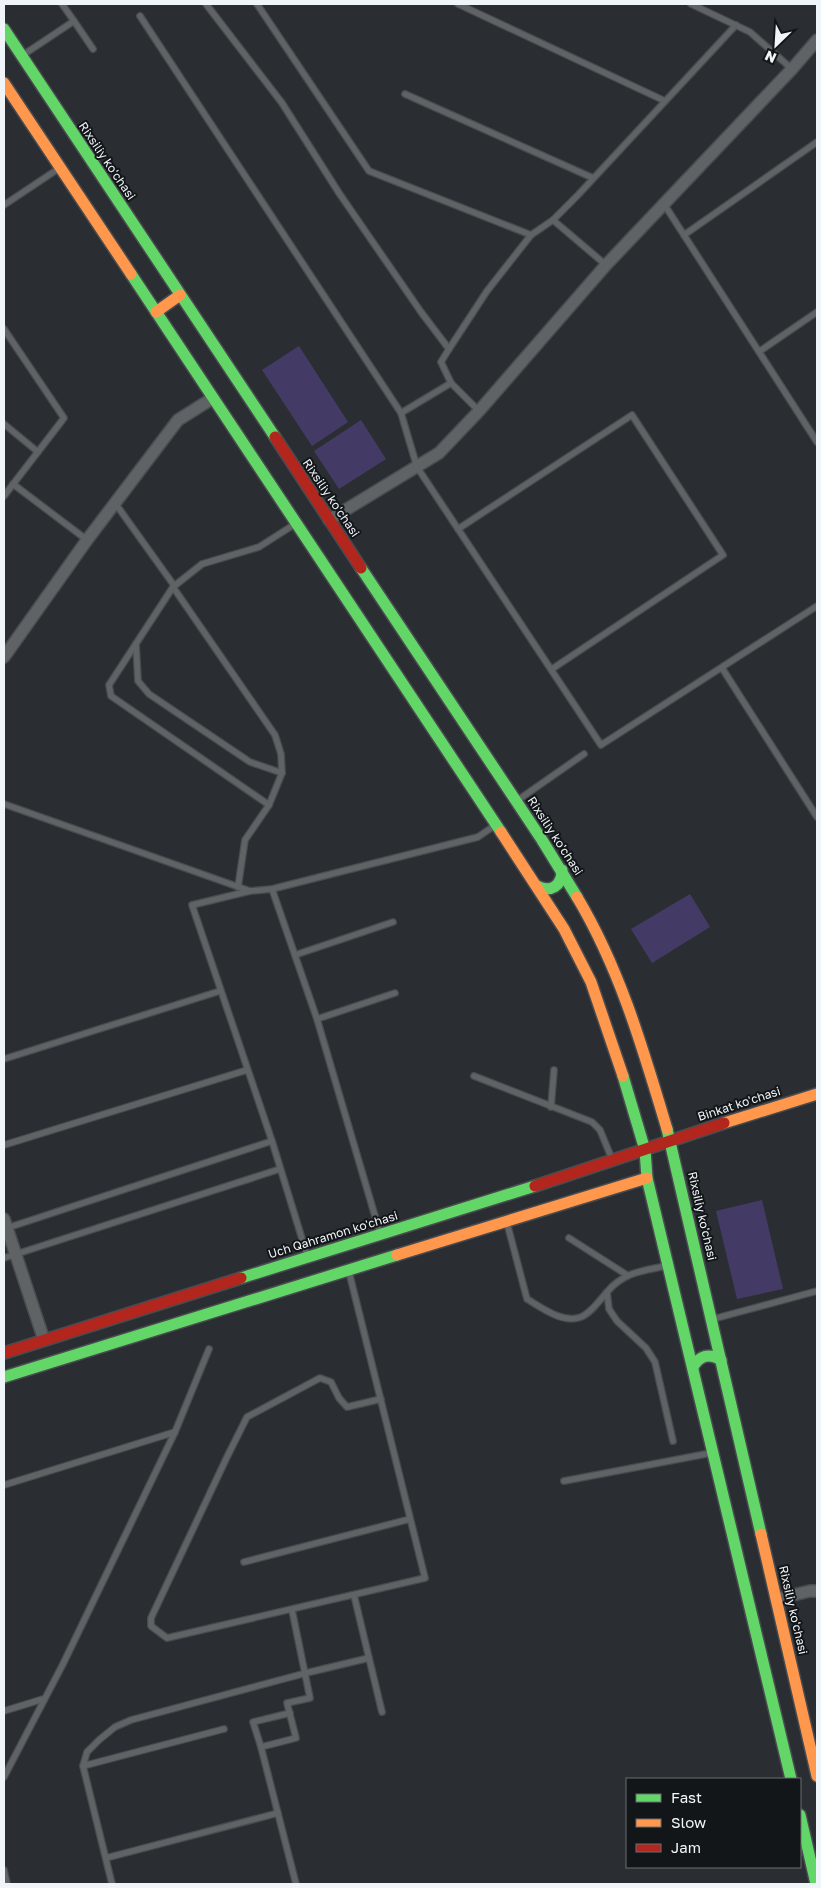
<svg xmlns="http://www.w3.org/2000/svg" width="821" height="1888" viewBox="0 0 821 1888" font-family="'Golos Text',sans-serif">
<rect width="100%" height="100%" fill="#2a2e32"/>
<g fill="#433b66">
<path d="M299,346L348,422L312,446L262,370Z"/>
<path d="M361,420L386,459L339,489L314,451Z"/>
<path d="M690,894L710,927L652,963L631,929Z"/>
<path d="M762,1200L783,1289L737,1299L716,1211Z"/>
</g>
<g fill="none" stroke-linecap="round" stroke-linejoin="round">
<defs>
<g id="lane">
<path d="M206,4L282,103L339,193L421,312L449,349L441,362L451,383L479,411"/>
<path d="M257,4L369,171L531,235L553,220L578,195L736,25"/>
<path d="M458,4L665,101"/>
<path d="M691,4L750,32L792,69"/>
<path d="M140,16L401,413L451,383"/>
<path d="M74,21L93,49"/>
<path d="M23,55L74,21L62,4"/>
<path d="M405,94L593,178"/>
<path d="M664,204L817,442"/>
<path d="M4,205L58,169"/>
<path d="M553,220L606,265"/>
<path d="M684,235L817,142"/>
<path d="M4,329L64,418L4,496"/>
<path d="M449,349L487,291L531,235"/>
<path d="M760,351L817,312"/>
<path d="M401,413L417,467L601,745L817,606"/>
<path d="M4,424L38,452"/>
<path d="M13,484L87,540"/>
<path d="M115,503L173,584V587L109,685L111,696L269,805"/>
<path d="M458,529L632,415L723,555L552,669"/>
<path d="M136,644L138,681L149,694L250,762L282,773"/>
<path d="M722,668L817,817"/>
<path d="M518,800L584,754"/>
<path d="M4,804L250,891L272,889L478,837L494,826"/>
<path d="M238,887L245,840L269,805L282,773L281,754L275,735L173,587L202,564L259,547L295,524"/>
<path d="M272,889L317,1019L380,1233"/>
<path d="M250,891L192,905L272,1141L307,1255"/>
<path d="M295,955L393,922"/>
<path d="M317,1019L395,993"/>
<path d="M4,1059L220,991"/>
<path d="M474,1076L592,1122L600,1130L612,1159"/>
<path d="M551,1107L554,1070"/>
<path d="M4,1145L247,1070"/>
<path d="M507,1223L527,1299C542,1308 563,1324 581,1317C591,1313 600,1300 607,1292"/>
<path d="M7,1228L272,1141"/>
<path d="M569,1238L627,1275"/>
<path d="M4,1258L280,1169"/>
<path d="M666,1266C642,1271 624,1272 607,1292L609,1309L617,1321L646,1348L655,1362L673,1441"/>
<path d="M349,1272C375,1374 399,1476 425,1578L167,1638L151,1626V1618L227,1457L247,1417L320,1378L331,1382L339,1398L347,1407L381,1399"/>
<path d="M713,1319L817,1291"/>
<path d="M564,1481L711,1453"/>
<path d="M4,1485L175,1432"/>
<path d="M244,1562L410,1519"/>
<path d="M292,1610L310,1698L287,1703L296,1738L261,1747L296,1884"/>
<path d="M369,1658L382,1712"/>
<path d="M4,1711L43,1699"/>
<path d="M261,1747L253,1722L290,1713"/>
<path d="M83,1766L224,1729"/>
<path d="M4,1777L63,1664L175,1432L209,1349"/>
<path d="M106,1858L278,1813"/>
<path d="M4,1870L7,1884"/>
<path d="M112,1884L83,1766L87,1752L99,1740L115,1727L131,1720L306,1673L369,1658L354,1595"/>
</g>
<g id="street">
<path d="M329,520L439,453L479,411L606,265L792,69L817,40"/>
<path d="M4,657L87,540L178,420L213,398"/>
<path d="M4,1219L44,1340"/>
<path d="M776,1599L810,1591H817"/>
</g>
<g id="fast">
<path d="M4,29L275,437"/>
<path d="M131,274L501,832"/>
<path d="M361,568L542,840L577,897"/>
<path d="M537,886C551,893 562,886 562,870"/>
<path d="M623,1076L645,1150L647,1178L791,1779"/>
<path d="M667,1129L761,1534"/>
<path d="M241,1278L535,1186"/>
<path d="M693,1367C700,1355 709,1353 721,1360"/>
<path d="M4,1377L397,1255"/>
<path d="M800,1815L816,1884"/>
</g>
<g id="slow">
<path d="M4,83L131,274"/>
<path d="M156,312L180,295"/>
<path d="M501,832L564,929L591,982L623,1076"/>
<path d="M577,897C620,969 643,1049 667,1129"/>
<path d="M724,1123L817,1094"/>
<path d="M397,1255L647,1178"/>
<path d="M761,1534L817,1776"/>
</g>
<g id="jam">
<path d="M275,437L361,568"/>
<path d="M535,1186L724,1123"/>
<path d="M4,1353L241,1278"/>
</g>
</defs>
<use href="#lane" stroke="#484b4f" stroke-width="8"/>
<use href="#street" stroke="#484b4f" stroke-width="14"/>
<use href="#fast" stroke="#484b4f" stroke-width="14"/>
<use href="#slow" stroke="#484b4f" stroke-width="14"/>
<use href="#jam" stroke="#484b4f" stroke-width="14"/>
<use href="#lane" stroke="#606365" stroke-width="5.5"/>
<use href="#street" stroke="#606365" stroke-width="11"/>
<use href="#fast" stroke="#63d668" stroke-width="11"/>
<use href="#slow" stroke="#ff974d" stroke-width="11"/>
<use href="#jam" stroke="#b3261e" stroke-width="11"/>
</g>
<g text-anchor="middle" stroke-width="4" stroke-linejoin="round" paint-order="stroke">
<g font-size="12" fill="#f0f5f9" stroke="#131619">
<text transform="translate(107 161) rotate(56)" y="4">Rixsiliy ko'chasi</text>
<text transform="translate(331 498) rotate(56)" y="4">Rixsiliy ko'chasi</text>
<text transform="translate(555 836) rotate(57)" y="4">Rixsiliy ko'chasi</text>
<text transform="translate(739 1104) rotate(-18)" y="4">Binkat ko'chasi</text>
<text transform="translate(702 1216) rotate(77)" y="4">Rixsiliy ko'chasi</text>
<text transform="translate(333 1235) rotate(-17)" y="4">Uch Qahramon ko'chasi</text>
<text transform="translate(793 1610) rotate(77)" y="4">Rixsiliy ko'chasi</text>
</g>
</g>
<rect width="821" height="1888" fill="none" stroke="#f0f5f9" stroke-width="10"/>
<rect x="626" y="1778" width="175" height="90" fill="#131619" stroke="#6b6f73"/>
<rect x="636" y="1794" width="25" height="8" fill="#63d668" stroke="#6b6f73"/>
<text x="671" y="1803" font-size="15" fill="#f0f5f9">Fast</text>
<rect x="636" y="1819" width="25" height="8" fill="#ff974d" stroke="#6b6f73"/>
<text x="671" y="1828" font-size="15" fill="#f0f5f9">Slow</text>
<rect x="636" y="1844" width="25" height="8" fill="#b3261e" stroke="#6b6f73"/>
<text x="671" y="1853" font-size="15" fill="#f0f5f9">Jam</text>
<g transform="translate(776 45) rotate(205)" stroke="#131619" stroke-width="4" paint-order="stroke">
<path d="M0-4L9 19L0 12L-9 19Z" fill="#f0f5f9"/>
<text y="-8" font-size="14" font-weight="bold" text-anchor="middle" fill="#f0f5f9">N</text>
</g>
</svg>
